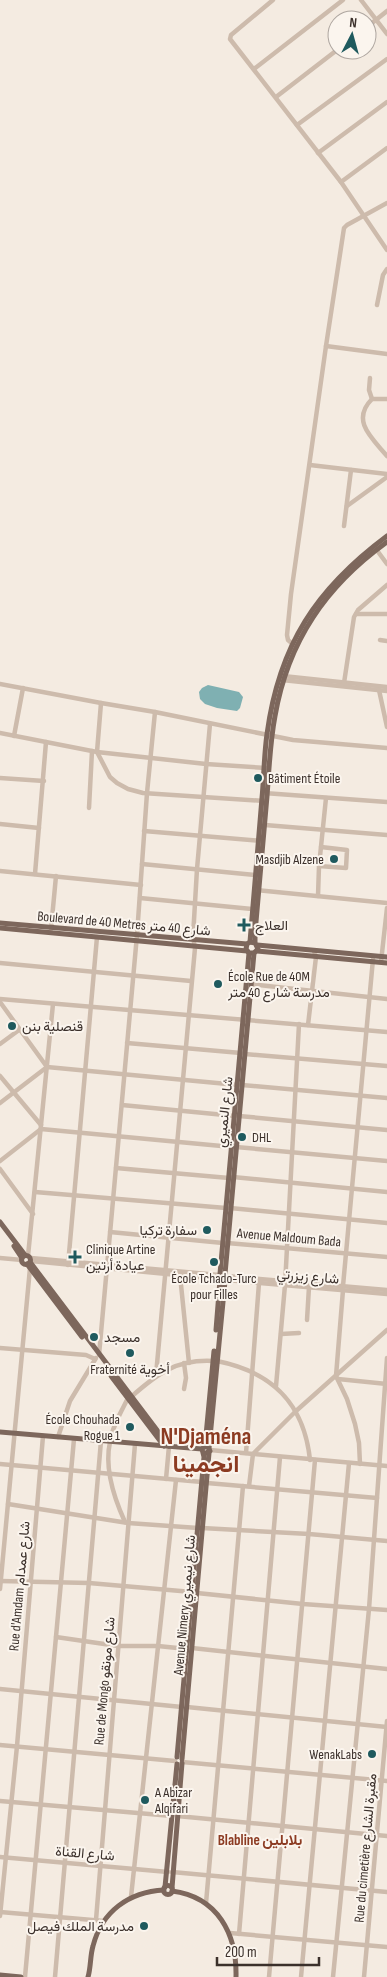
<svg xmlns="http://www.w3.org/2000/svg" width="387" height="1977" viewBox="0 0 387 1977" font-family="'Sofia Sans Condensed',Vazirmatn,sans-serif">
<rect width="100%" height="100%" fill="#f4ebe1"/>
<path fill="#7fb0b2" d="M208,685L239,692L243,697L240,708L237,711L217,708L205,704L200,699L199,692L202,688Z"/>
<g fill="none" stroke-linecap="round" stroke-linejoin="round">
<g stroke="#cdbbac" stroke-width="4.5">
<path d="M273,0L231,35L230,39L341,182L387,250"/>
<path d="M361,0L387,34"/>
<path d="M367,27L387,11"/>
<path d="M254,69L343,0"/>
<path d="M276,97L337,50"/>
<path d="M297,125L387,59"/>
<path d="M318,153L387,102"/>
<path d="M341,182L387,148"/>
<path d="M377,305L383,275L387,269"/>
<path d="M326,346L387,354"/>
<path d="M370,378L369,390L372,399"/>
<path d="M387,399H372C350,421 373,439 387,456"/>
<path d="M310,465L387,474"/>
<path d="M347,506L387,477"/>
<path d="M344,526L351,470"/>
<path d="M376,549L387,564"/>
<path d="M356,614H387"/>
<path d="M380,640L387,641"/>
<path d="M295,646L288,640L287,635L291,594L326,346L344,228L347,225L387,203"/>
<path d="M283,676L387,687"/>
<path d="M282,680L387,691"/>
<path d="M344,683L354,617L358,610L387,585"/>
<path d="M0,684L101,703L155,712L293,740L387,748"/>
<path d="M379,690L387,727"/>
<path d="M101,703L97,752L110,777L117,783L128,789L143,793L265,801"/>
<path d="M0,733L97,752L206,764L266,768"/>
<path d="M14,736L23,688"/>
<path d="M0,778L44,781"/>
<path d="M264,793L387,802"/>
<path d="M89,808L92,751"/>
<path d="M0,824L39,828"/>
<path d="M265,825L387,835"/>
<path d="M144,831L262,841"/>
<path d="M142,864L255,875"/>
<path d="M319,866L346,868L347,850L321,847"/>
<path d="M0,871L141,885"/>
<path d="M35,874L46,742"/>
<path d="M256,890L387,903"/>
<path d="M318,896L319,866L326,798"/>
<path d="M140,898L252,909"/>
<path d="M51,929L56,876"/>
<path d="M381,962L387,908"/>
<path d="M0,963L191,981"/>
<path d="M250,984L387,999"/>
<path d="M0,999L387,1032"/>
<path d="M0,1002L47,1067"/>
<path d="M308,1025L316,957L314,951"/>
<path d="M127,1043L241,1053"/>
<path d="M0,1044L19,1030"/>
<path d="M245,1054L387,1066"/>
<path d="M0,1076L41,1125"/>
<path d="M242,1085L387,1098"/>
<path d="M0,1103L47,1067L238,1085"/>
<path d="M122,1105L235,1116"/>
<path d="M239,1116L387,1130"/>
<path d="M236,1147L387,1161"/>
<path d="M0,1161L41,1129L232,1147"/>
<path d="M116,1168L229,1178"/>
<path d="M0,1169L33,1214"/>
<path d="M233,1177L387,1192"/>
<path d="M35,1192L226,1208"/>
<path d="M230,1208L387,1223"/>
<path d="M110,1232L223,1243"/>
<path d="M227,1243L387,1257"/>
<path d="M28,1256L53,1004"/>
<path d="M0,1258L22,1260"/>
<path d="M31,1258L219,1275"/>
<path d="M31,1261L219,1279"/>
<path d="M68,1265L97,937"/>
<path d="M180,1275L189,1363"/>
<path d="M226,1276L387,1290"/>
<path d="M226,1280L387,1294"/>
<path d="M343,1286L373,959"/>
<path d="M343,1290L336,1376L347,1399L355,1424L359,1443L360,1464"/>
<path d="M307,1320L309,1287"/>
<path d="M281,1334L299,1333"/>
<path d="M0,1348L86,1355L95,1359"/>
<path d="M99,1355L137,935L147,793L155,712"/>
<path d="M217,1361C272,1372 304,1403 310,1460"/>
<path d="M184,1363L186,1378L184,1389"/>
<path d="M156,1375L195,948L193,937L197,869L210,724"/>
<path d="M338,1379L387,1384"/>
<path d="M276,1386L285,1285L299,1024"/>
<path d="M131,1397C157,1374 176,1359 213,1361"/>
<path d="M58,1437L70,1401L96,1358"/>
<path d="M210,1450L387,1466"/>
<path d="M246,1453L259,1283"/>
<path d="M0,1464L202,1482"/>
<path d="M166,1479L169,1446"/>
<path d="M207,1483L377,1498"/>
<path d="M249,1486L253,1454L296,1411L387,1330"/>
<path d="M8,1504L128,1523L198,1528"/>
<path d="M125,1522C114,1498 104,1469 110,1442C112,1427 121,1412 128,1398"/>
<path d="M202,1528L309,1534L387,1541"/>
<path d="M0,1581L89,1583L192,1592"/>
<path d="M0,1589L30,1268"/>
<path d="M197,1593L303,1604L387,1610"/>
<path d="M56,1637L118,1646H158L187,1649"/>
<path d="M192,1648L387,1669"/>
<path d="M0,1689L182,1707"/>
<path d="M187,1707L387,1727"/>
<path d="M0,1745L175,1761"/>
<path d="M182,1762L387,1781"/>
<path d="M0,1801L172,1816"/>
<path d="M177,1816L387,1836"/>
<path d="M0,1857L168,1872"/>
<path d="M172,1872L387,1892"/>
<path d="M131,1897L176,1480"/>
<path d="M206,1903L243,1486"/>
<path d="M0,1912L104,1921"/>
<path d="M0,1916L17,1746L43,1436"/>
<path d="M96,1920L135,1444"/>
<path d="M230,1933L387,1947"/>
<path d="M239,1934L280,1457"/>
<path d="M25,1977L74,1439"/>
<path d="M55,1977L101,1441"/>
<path d="M269,1977L315,1460"/>
<path d="M301,1977L349,1463"/>
<path d="M333,1977L369,1609L387,1358"/>
<path d="M364,1977L387,1721"/>
</g>
<g stroke="#7d675c" stroke-width="5">
<path d="M0,923L247,944"/>
<path d="M0,928L247,951"/>
<path d="M250,942C254,894 258,846 262,798C264,777 264,755 267,734C279,645 316,589 387,536"/>
<path d="M255,943L250,942L247,944L246,949L249,953H254L258,949L255,943V933C259,887 263,842 267,796C269,770 270,742 275,716C288,641 326,586 387,542"/>
<path d="M257,945L387,957"/>
<path d="M257,951L387,963"/>
<path d="M0,1222L25,1255"/>
<path d="M14,1246L22,1258"/>
<circle cx="26" cy="1260" r="4.5"/>
<path d="M30,1262L169,1446"/>
<path d="M27,1264L82,1337"/>
<path d="M220,1274L249,953"/>
<path d="M225,1274L254,953"/>
<path d="M216,1330L220,1280"/>
<path d="M111,1376L164,1446"/>
<path d="M0,1432L202,1449"/>
<path d="M205,1446L214,1351"/>
<path d="M209,1448L225,1281"/>
<path d="M177,1757L204,1457L202,1449L204,1447H208L210,1451L204,1454"/>
<path d="M182,1759L209,1453"/>
<circle cx="168" cy="1890" r="4.5"/>
<path d="M165,1887L177,1764"/>
<path d="M172,1888L182,1763"/>
<path d="M172,1891C218,1897 237,1934 236,1977"/>
<path d="M0,1975L21,1977"/>
<path d="M88,1977C91,1967 90,1956 93,1946C102,1911 129,1892 164,1890"/>
</g>
</g>
<g fill="#1f5a5e" stroke="#fbf5ee" stroke-width="2">
<circle cx="258" cy="778" r="5"/>
<circle cx="334" cy="859" r="5"/>
<path d="M241.5 917.5h5v5h5v5h-5v5h-5v-5h-5v-5h5z"/>
<circle cx="218" cy="984" r="5"/>
<circle cx="12" cy="1026" r="5"/>
<circle cx="242" cy="1137" r="5"/>
<circle cx="207" cy="1230" r="5"/>
<path d="M72.5 1249.5h5v5h5v5h-5v5h-5v-5h-5v-5h5z"/>
<circle cx="214" cy="1262" r="5"/>
<circle cx="94" cy="1337" r="5"/>
<circle cx="130" cy="1353" r="5"/>
<circle cx="130" cy="1427" r="5"/>
<circle cx="372" cy="1754" r="5"/>
<circle cx="145" cy="1800" r="5"/>
<circle cx="144" cy="1926" r="5"/>
</g>
<g text-anchor="middle" stroke-width="4" stroke-linejoin="round" paint-order="stroke">
<g font-size="14" fill="#3b302b" stroke="#fbf5ee" text-anchor="start">
<text x="268" y="783">Bâtiment Étoile</text>
<text x="324" y="864" text-anchor="end">Masdjib Alzene</text>
<text x="255" y="930">العلاج</text>
<text x="228" y="981">École Rue de 40M<tspan x="228" dy="16">مدرسة شارع 40 متر</tspan></text>
<text x="22" y="1031">قنصلية بنن</text>
<text x="252" y="1142">DHL</text>
<text x="197" y="1235" text-anchor="end">سفارة تركيا</text>
<text x="86" y="1254">Clinique Artine<tspan x="86" dy="16">عيادة أرتين</tspan></text>
<text x="214" y="1283" text-anchor="middle">École Tchado-Turc<tspan x="214" dy="16">pour Filles</tspan></text>
<text x="104" y="1342">مسجد</text>
<text x="130" y="1374" text-anchor="middle">Fraternité أخوية</text>
<text x="120" y="1424" text-anchor="end">École Chouhada<tspan x="120" dy="16">Rogue 1</tspan></text>
<text x="362" y="1759" text-anchor="end">WenakLabs</text>
<text x="155" y="1797">A Abizar<tspan x="155" dy="16">Alqifari</tspan></text>
<text x="134" y="1931" text-anchor="end">مدرسة الملك فيصل</text>
</g>
<g font-size="14" fill="#3b302b" stroke="#fbf5ee">
<text transform="translate(124 923) rotate(5)" y="5">Boulevard de 40 Metres شارع 40 متر</text>
<text transform="translate(224 1112) rotate(-84)" y="5">شارع النميري</text>
<text transform="translate(289 1237) rotate(5)" y="5">Avenue Maldoum Bada</text>
<text transform="translate(308 1276) rotate(5)" y="5">شارع زيزرتي</text>
<text transform="translate(19 1586) rotate(-85)" y="5">Rue d'Amdam شارع عمدام</text>
<text transform="translate(184 1605) rotate(-85)" y="5">Avenue Nimery شارع نيميري</text>
<text transform="translate(104 1681) rotate(-85)" y="5">Rue de Mongo شارع مونقو</text>
<text transform="translate(365 1848) rotate(-85)" y="5">Rue du cimetière مقبرة الشارع</text>
<text transform="translate(85 1853) rotate(5)" y="5">شارع القناة</text>
</g>
<g font-size="15" font-weight="bold" fill="#8c3b22" stroke="#fbf5ee">
<text x="260" y="1845">Blabline بلابلين</text>
</g>
<g font-size="24" font-weight="bold" fill="#8c3b22" stroke="#fbf5ee">
<text x="206" y="1444">N'Djaména<tspan x="206" dy="28">انجمينا</tspan></text>
</g>
</g>
<g transform="translate(352 35) rotate(6)"><circle r="24" fill="#fbf5ee" stroke="#aea6a0"/>
<path d="M0-4L9 19L0 12L-9 19Z" fill="#1f5a5e"/>
<text y="-8" font-size="14" font-weight="bold" text-anchor="middle" fill="#3b302b">N</text>
</g>
<path d="M217 1957v8h102v-8" fill="none" stroke="#3b302b" stroke-width="2.5"/>
<text x="225" y="1957" font-size="15" fill="#3b302b" stroke="#fbf5ee" stroke-width="4" paint-order="stroke">200 m</text>
</svg>
